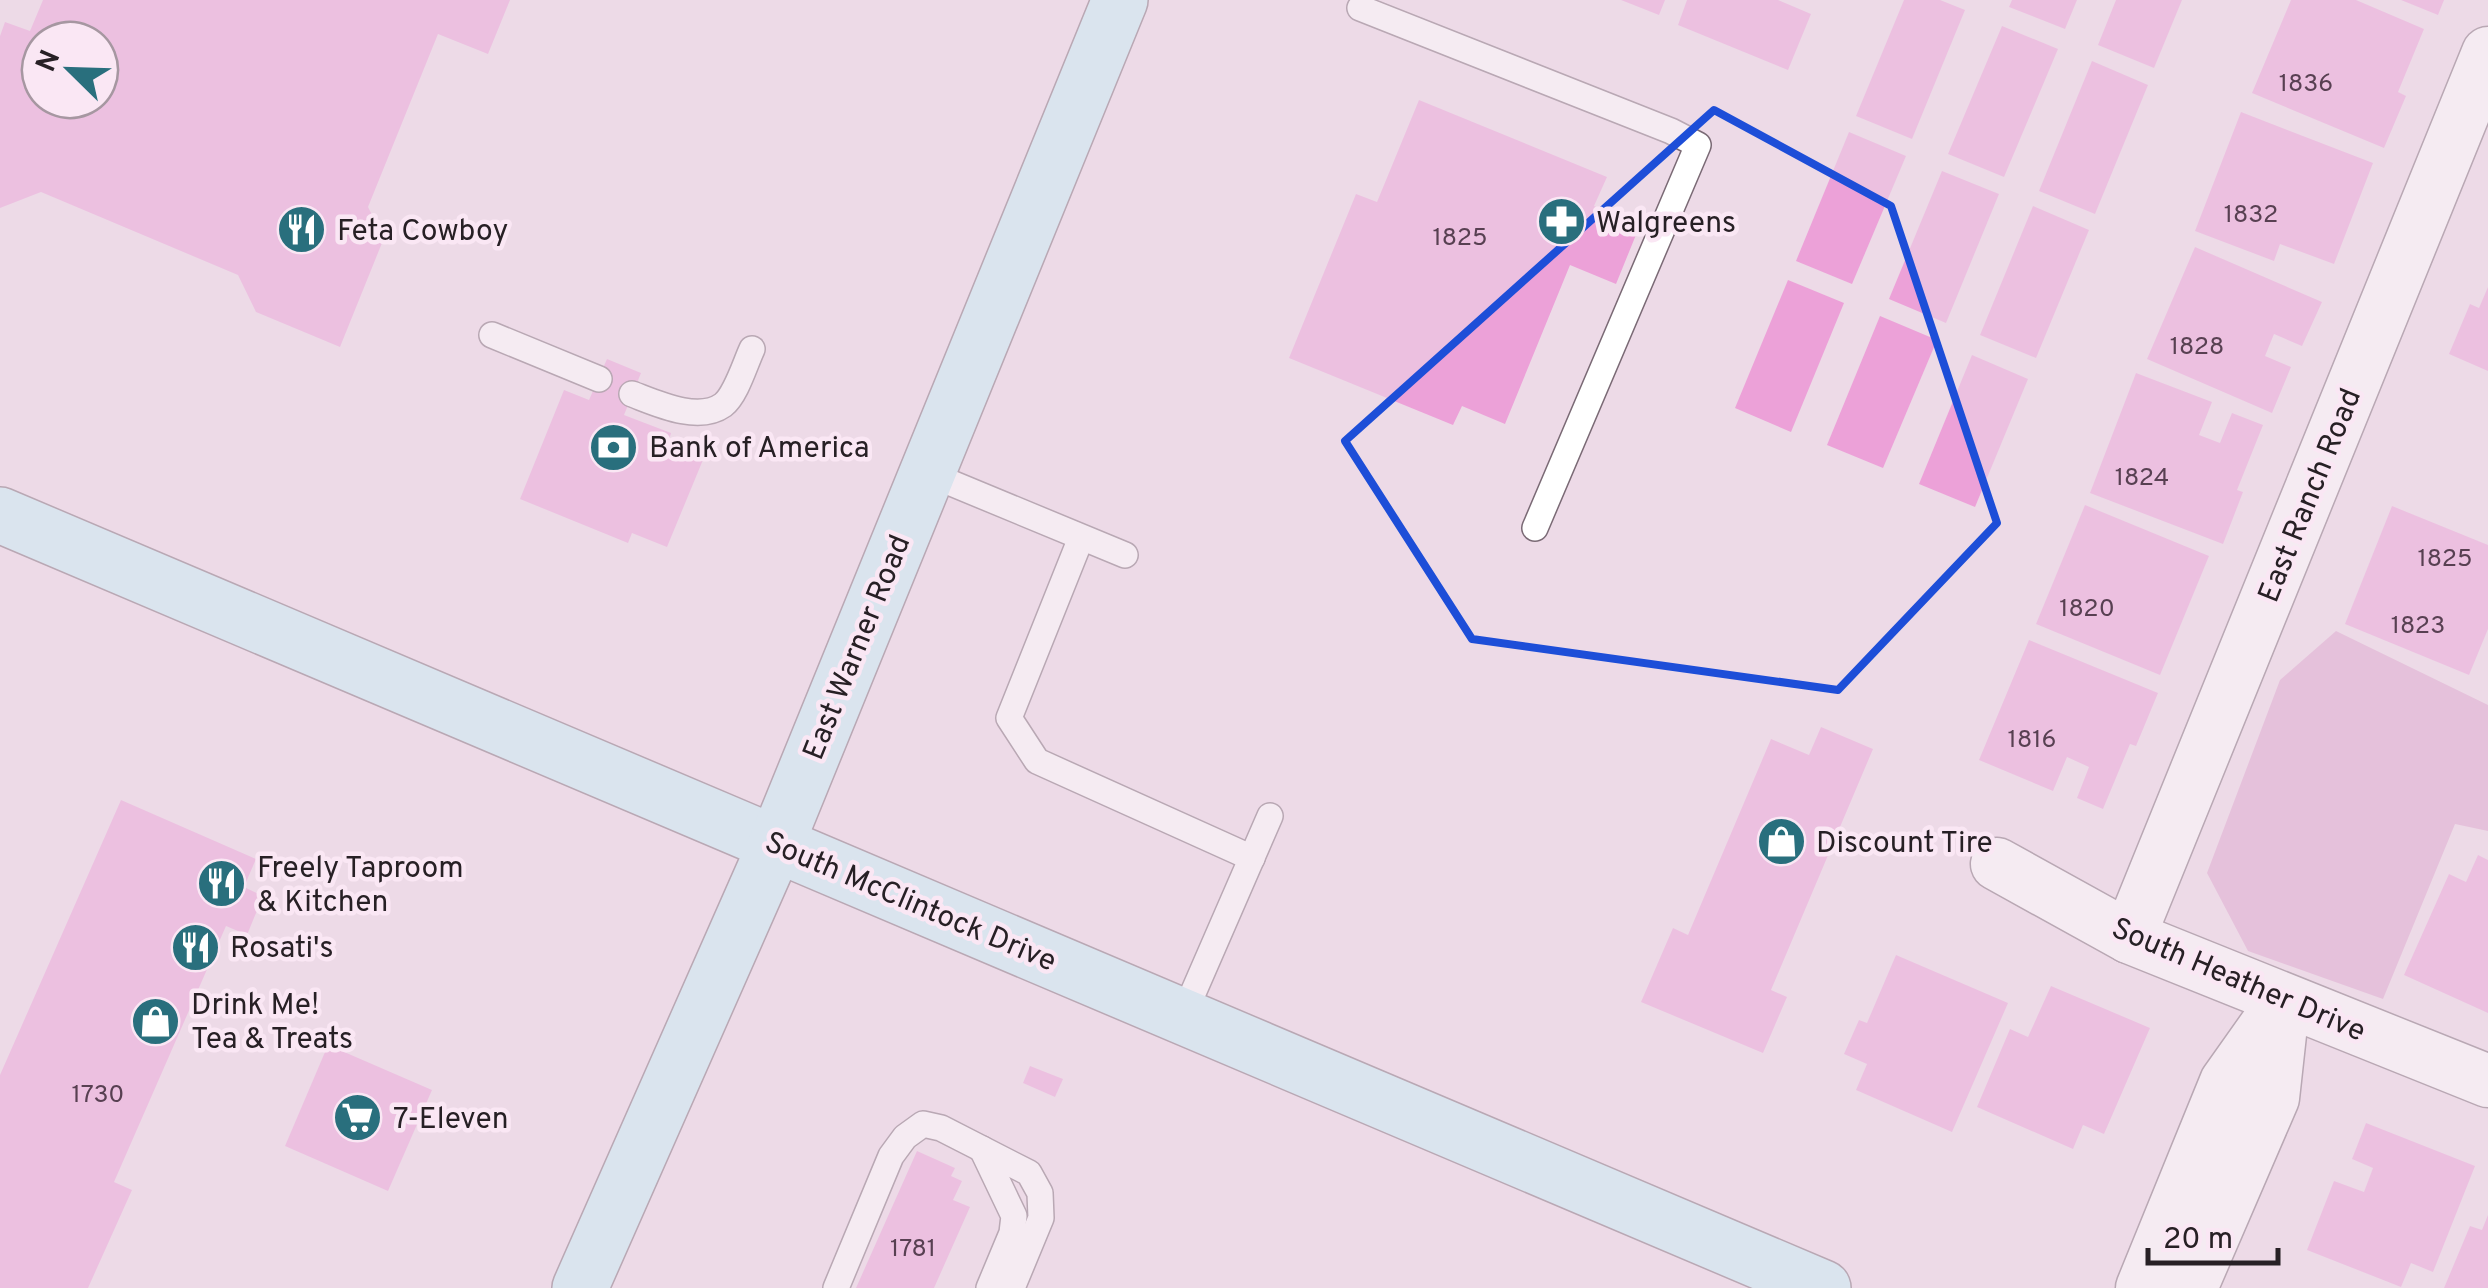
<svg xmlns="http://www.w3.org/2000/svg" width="2488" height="1288" viewBox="0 0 2488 1288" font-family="Overpass,sans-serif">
<rect width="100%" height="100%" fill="#eddae7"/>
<path fill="#dca3cc" d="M2336,631L2488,705V831L2455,824L2383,999L2248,951L2207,873L2280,680Z"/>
<g fill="#eca1d8" fill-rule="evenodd">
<path d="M43,0H510L488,54L438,34L368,207L384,238L340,347L256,312L238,275L41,192L0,208V36L5,22L30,31ZM40,40H100V100H40Z"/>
<path d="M1621,0H1665L1659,15Z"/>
<path d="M1687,0H1778L1811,14L1788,70L1678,25Z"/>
<path d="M1904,0H1940L1965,10L1912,139L1856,116Z"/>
<path d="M2012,0H2077L2065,29L2009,7Z"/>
<path d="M2116,0H2182L2154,68L2098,45Z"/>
<path d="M2291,0H2356L2424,29L2398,92L2406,96L2384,148L2252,93Z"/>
<path d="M2401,0H2444L2438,15Z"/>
<path d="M2002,26L2058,49L2004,177L1948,154Z"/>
<path d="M2092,61L2148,85L2095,214L2039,191Z"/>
<path d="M1419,100L1607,177L1594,206L1640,225L1616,284L1570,265L1505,424L1462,406L1453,425L1289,358L1356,194L1377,202Z"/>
<path d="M2241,112L2373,163L2334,264L2280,244L2274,261L2195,231Z"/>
<path d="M1849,132L1906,156L1852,284L1796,261Z"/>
<path d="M1942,171L1999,194L1946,323L1889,299Z"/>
<path d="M2033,206L2089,230L2036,358L1980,335Z"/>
<path d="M2195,247L2322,302L2302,346L2274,334L2265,356L2291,367L2272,413L2147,359Z"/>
<path d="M1788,280L1844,303L1791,432L1735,408Z"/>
<path d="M2488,287V371L2449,354L2470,304L2479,308Z"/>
<path d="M1880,316L1937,340L1883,468L1827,445Z"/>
<path d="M1972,355L2028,379L1975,507L1919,484Z"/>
<path d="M607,359L641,373L624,415L671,433L669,440L705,455L667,547L632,533L628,543L520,499L564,390L589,400Z"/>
<path d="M2136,373L2212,402L2199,435L2220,443L2232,413L2263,425L2237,490L2243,492L2223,544L2090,493Z"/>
<path d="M2085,505L2209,556L2160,675L2036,624Z"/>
<path d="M2392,506L2488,545V629L2469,675L2345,624Z"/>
<path d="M2029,640L2158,693L2136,746L2130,744L2103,809L2077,798L2089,767L2067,757L2053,791L1979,760Z"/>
<path d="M1821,727L1873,749L1771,990L1787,997L1763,1053L1641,1002L1673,928L1688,935L1771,739L1809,755Z"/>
<path d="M121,800L256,859L244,887L263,896L247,935L226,926L114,1182L132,1190L88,1288H0V1075Z"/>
<path d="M2478,855L2488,860V1013L2404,975L2449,874L2466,882Z"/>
<path d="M1896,955L2008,1003L1952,1132L1856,1090L1867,1064L1844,1054L1859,1020L1867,1023Z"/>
<path d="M2051,986L2150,1028L2104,1134L2083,1125L2073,1149L1977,1107L2010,1029L2028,1037Z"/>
<path d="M328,1045L432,1090L388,1191L285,1146Z"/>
<path d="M1030,1066L1063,1079L1055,1097L1023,1083Z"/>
<path d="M2366,1123L2475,1166L2433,1272L2411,1263L2401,1287L2307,1250L2334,1181L2364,1192L2373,1168L2352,1159Z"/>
<path d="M917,1151L955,1168L951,1176L962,1181L953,1200L970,1207L934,1288H856Z"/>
<path d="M2488,1215V1288H2444L2470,1226L2482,1230Z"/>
</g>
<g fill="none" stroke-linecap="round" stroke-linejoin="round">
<defs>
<g id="service">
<path d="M1360,8L1671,131L1698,145L1535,528"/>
<path d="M492,335L599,379"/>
<path d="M632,394C656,403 698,423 723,405C736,395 745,364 752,349"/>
<path d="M927,473L1125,555"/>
<path d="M1081,538L1009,718L1037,761L1252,858"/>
<path d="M1183,1016L1270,816"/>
<path d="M982,1149L1014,1216L1012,1233L989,1288"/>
<path d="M836,1288L891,1156L905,1137L923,1124L941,1128L1029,1173L1040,1193L1041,1218L1012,1288"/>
</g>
<g id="minor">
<path d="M1997,864L2129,937L2488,1081"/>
<path d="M2129,937L2488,53"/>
<path d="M2142,1288L2226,1082L2284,1000"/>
<path d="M2191,1288L2273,1098L2283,1007"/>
</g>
<g id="secondary">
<path d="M0,515L1823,1288"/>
<path d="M580,1288L776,844L1120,0"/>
</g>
</defs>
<use href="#service" stroke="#7a6a75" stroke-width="28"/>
<use href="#minor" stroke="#7a6a75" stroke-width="55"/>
<use href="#secondary" stroke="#7a6a75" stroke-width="58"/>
<use href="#service" stroke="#fff" stroke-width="25"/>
<use href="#minor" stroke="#fff" stroke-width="52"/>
<use href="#secondary" stroke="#c3eff7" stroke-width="55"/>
</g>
<path d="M0 0H2488V1288H0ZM1714,110L1891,206L1997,523L1838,690L1472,639L1345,441Z" fill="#eddae7" fill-opacity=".55" fill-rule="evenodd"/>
<path fill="none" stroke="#1d4ed8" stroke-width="8" stroke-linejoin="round" d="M1714,110L1891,206L1997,523L1838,690L1472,639L1345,441Z"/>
<defs>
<symbol id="pharmacy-disc" viewBox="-11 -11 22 22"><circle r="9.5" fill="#296f7d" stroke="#fae7f4"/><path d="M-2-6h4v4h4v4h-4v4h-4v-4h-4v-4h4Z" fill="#fff"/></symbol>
<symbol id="restaurant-disc" viewBox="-11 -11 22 22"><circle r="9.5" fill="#296f7d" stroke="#fae7f4"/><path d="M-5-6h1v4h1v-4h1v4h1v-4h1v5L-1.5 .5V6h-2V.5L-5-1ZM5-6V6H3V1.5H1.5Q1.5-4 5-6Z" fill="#fff"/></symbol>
<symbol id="bank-disc" viewBox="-11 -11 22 22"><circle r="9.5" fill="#296f7d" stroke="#fae7f4"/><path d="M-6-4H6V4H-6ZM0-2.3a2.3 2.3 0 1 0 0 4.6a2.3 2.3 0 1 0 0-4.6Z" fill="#fff"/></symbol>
<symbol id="shop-disc" viewBox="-11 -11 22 22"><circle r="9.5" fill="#296f7d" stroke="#fae7f4"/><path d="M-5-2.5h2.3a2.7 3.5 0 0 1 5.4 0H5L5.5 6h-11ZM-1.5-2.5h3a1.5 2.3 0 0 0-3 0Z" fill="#fff"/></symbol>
<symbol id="supermarket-disc" viewBox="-11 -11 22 22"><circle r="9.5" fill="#296f7d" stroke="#fae7f4"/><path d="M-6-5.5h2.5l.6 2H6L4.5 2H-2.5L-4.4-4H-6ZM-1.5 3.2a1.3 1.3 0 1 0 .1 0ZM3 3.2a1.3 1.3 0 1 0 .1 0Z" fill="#fff"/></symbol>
</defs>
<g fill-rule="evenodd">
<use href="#pharmacy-disc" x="1534" y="194" width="55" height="55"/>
<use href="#restaurant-disc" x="274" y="202" width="55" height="55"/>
<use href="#bank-disc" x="586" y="420" width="55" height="55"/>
<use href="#shop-disc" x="1754" y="814" width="55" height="55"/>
<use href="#restaurant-disc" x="194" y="856" width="55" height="55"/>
<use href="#restaurant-disc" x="168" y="920" width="55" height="55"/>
<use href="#shop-disc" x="128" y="994" width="55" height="55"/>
<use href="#supermarket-disc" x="330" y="1090" width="55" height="55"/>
</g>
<g text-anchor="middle" stroke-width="9" stroke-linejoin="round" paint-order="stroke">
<g font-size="25" fill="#584052">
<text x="2306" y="91">1836</text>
<text x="2251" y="222">1832</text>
<text x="1460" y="245">1825</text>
<text x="2197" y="354">1828</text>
<text x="2142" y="485">1824</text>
<text x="2445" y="566">1825</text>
<text x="2087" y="616">1820</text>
<text x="2418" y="633">1823</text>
<text x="2032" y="747">1816</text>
<text x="98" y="1102">1730</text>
<text x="913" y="1256">1781</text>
</g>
<g font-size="30" fill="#272025" stroke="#fae7f4" text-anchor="start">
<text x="1596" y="232">Walgreens</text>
<text x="337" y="240">Feta Cowboy</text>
<text x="649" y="457">Bank of America</text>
<text x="1816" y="852">Discount Tire</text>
<text x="257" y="877">Freely Taproom<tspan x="257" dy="34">&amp; Kitchen</tspan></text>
<text x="230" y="957">Rosati's</text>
<text x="191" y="1014">Drink Me!<tspan x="191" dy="34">Tea &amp; Treats</tspan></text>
<text x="393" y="1128">7-Eleven</text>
</g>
<g font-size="30" fill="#272025" stroke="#fae7f4">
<text transform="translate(2309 495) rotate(-68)" y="10">East Ranch Road</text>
<text transform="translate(856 647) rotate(-68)" y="10">East Warner Road</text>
<text transform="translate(911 901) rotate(23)" y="10">South McClintock Drive</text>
<text transform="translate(2239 979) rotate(23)" y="10">South Heather Drive</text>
</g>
</g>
<g transform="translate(70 70) rotate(293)"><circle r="48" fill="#fae7f4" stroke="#a697a1" stroke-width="2.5"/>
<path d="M0-8L18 38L0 25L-18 38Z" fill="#296f7d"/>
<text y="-15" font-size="28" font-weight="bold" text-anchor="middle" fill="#272025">N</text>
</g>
<path d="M2148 1248v15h130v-15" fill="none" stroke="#272025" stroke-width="5"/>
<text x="2163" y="1248" font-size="30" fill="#272025" stroke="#fae7f4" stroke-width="8" paint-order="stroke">20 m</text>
</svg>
